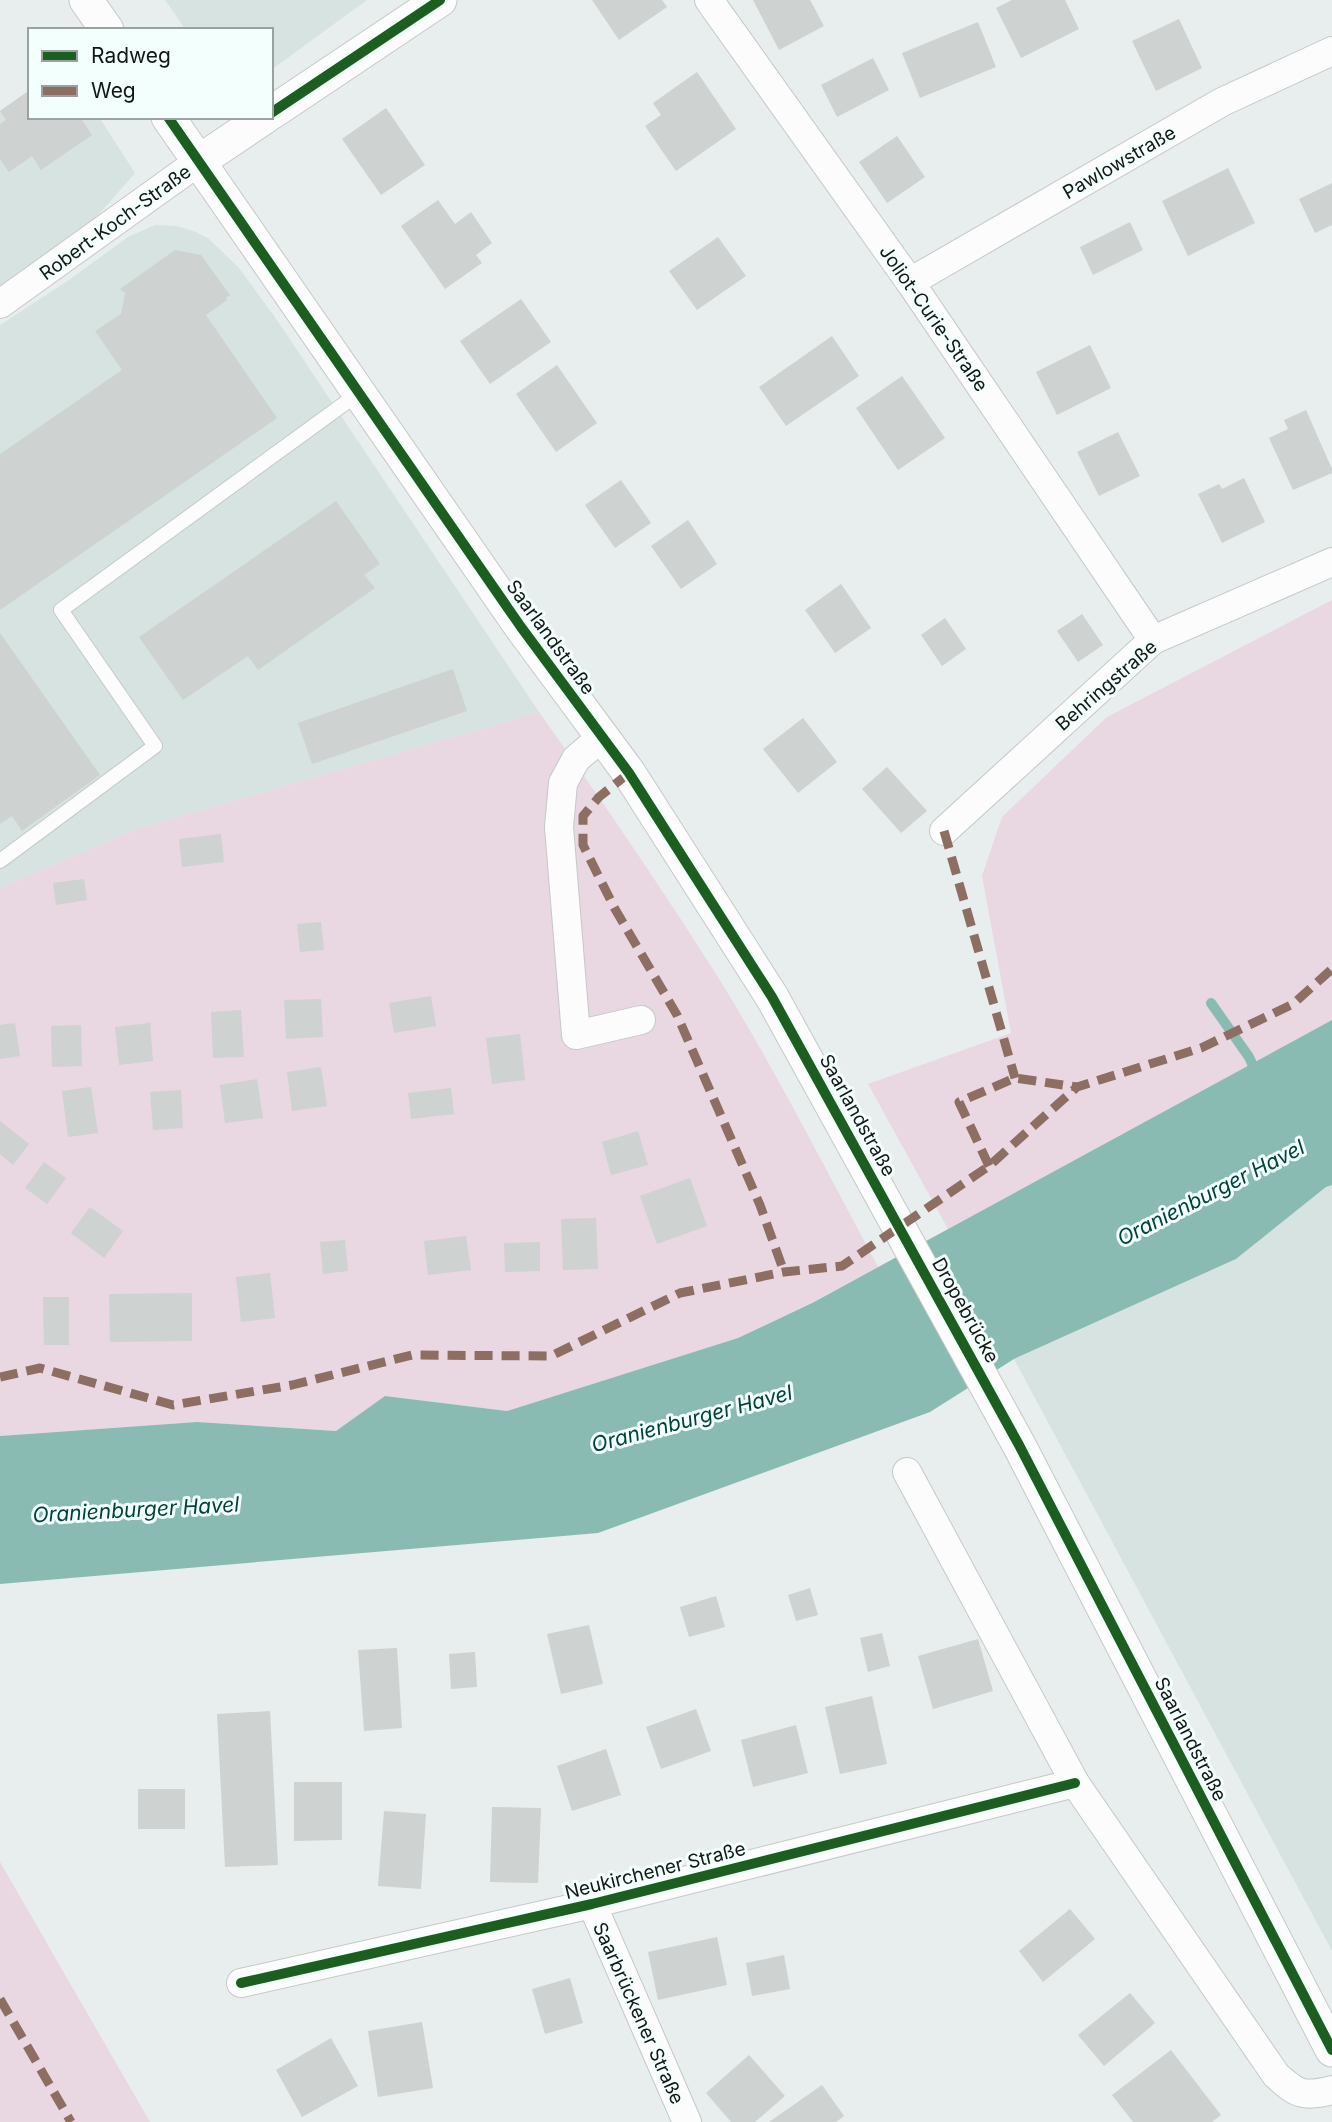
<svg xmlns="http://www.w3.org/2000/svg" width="1332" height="2122" viewBox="0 0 1332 2122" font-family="Inter,sans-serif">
<rect width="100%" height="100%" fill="#e8eeed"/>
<g fill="#d6e3e1">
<path d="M165,0H367L271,70V30H186Z"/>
<path d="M30,90V117H99L135,173L91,223L0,290V111Z"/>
<path d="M155,225L177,226L196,232L209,239L239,268L277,320L539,712L137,829L0,888V325L69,280L128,237Z"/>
<path d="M1332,1185V1951L1014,1359L1236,1259L1326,1187Z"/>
</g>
<g fill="#e9d7e1">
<path d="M1332,600V1020L948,1229L868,1084L1011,1033L982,876L1002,817L1107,717Z"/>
<path d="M539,712C601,799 661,887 718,977C776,1071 826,1170 878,1267L813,1302L738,1338L507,1411L386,1396L336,1431L197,1422L0,1436V888L137,829Z"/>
<path d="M0,1862L150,2122H0Z"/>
</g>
<path fill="#8abbb2" d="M1332,1020V1185L1326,1187L1236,1259L1014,1359L930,1412L598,1533L0,1584V1436L197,1422L336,1431L385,1396L507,1411L738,1338L814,1302Z"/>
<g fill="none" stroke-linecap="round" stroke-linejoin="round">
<path stroke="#8abbb2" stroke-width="10" d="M1211,1003L1249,1057L1258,1077"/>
</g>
<g fill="#ced2d1">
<path d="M592,0H662L667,7L619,40Z"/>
<path d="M753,0H810L824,26L779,50Z"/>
<path d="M1012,0H1065L1079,29L1021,58L996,8Z"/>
<path d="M1179,19L1202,68L1156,91L1132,41Z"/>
<path d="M978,22L996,67L920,98L902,53Z"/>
<path d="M873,58L889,90L837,117L821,85Z"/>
<path d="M697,72L736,129L676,171L645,126L661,115L653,103Z"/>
<path d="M30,90V117H80L92,135L41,170L32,156L9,172L0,159V124L6,120L0,111Z"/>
<path d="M386,108L425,165L381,195L342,139Z"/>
<path d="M897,136L925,177L887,203L859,162Z"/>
<path d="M1228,168L1255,223L1188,256L1162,201Z"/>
<path d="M1332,183V225L1315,233L1299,199Z"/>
<path d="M438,200L455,224L471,212L492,243L476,255L482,263L445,289L401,226Z"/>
<path d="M1130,222L1143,250L1093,275L1080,247Z"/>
<path d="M718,237L746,276L697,310L669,271Z"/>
<path d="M175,250L201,255L230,295L226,298L227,300L206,315L277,418L0,610V454L122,370L95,331L121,314L125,293L120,289Z"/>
<path d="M521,299L551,342L490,384L460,341Z"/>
<path d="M832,336L859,376L786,426L759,387Z"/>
<path d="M1090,345L1111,388L1057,415L1036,372Z"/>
<path d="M557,365L597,423L556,452L516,394Z"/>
<path d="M902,376L945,438L898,470L856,408Z"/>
<path d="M1306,410L1332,469V473L1293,490L1269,438L1288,429L1284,420Z"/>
<path d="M1118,432L1140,476L1099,496L1077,452Z"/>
<path d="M1244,478L1265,522L1222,543L1198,494L1219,484L1222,489Z"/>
<path d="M621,480L651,523L615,548L585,505Z"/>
<path d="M336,501L380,564L364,575L375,588L258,670L248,656L183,700L139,637Z"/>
<path d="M688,520L717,564L681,589L651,546Z"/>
<path d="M841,584L871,628L835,653L805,610Z"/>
<path d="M1082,614L1103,645L1078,662L1057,631Z"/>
<path d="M945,618L966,649L942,666L921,635Z"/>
<path d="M0,633L100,775L22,831L12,816L0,824Z"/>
<path d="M453,669L467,711L312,764L298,723Z"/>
<path d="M803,718L837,762L798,793L763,749Z"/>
<path d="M887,767L927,811L901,833L862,789Z"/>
<path d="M221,834L224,862L182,867L179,839Z"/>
<path d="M84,879L87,900L56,905L53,883Z"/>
<path d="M321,922L324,950L300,952L297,924Z"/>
<path d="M431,996L436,1026L394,1033L389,1003Z"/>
<path d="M321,999L323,1037L286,1039L284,1000Z"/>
<path d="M241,1010L244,1057L213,1058L211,1012Z"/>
<path d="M15,1023L20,1056L0,1059V1025Z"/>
<path d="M150,1023L153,1061L119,1065L115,1027Z"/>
<path d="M81,1025L82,1066L52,1067L51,1026Z"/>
<path d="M520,1034L525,1080L492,1084L486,1038Z"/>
<path d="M321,1067L327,1106L292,1111L287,1072Z"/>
<path d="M257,1079L263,1118L225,1123L220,1085Z"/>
<path d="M91,1087L98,1133L68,1137L62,1091Z"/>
<path d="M451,1088L454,1114L411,1119L408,1093Z"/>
<path d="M181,1090L183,1128L153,1130L150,1092Z"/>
<path d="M0,1121L29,1144L13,1165L0,1154Z"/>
<path d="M638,1131L648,1165L611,1175L602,1142Z"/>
<path d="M44,1162L66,1178L47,1204L25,1188Z"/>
<path d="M690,1178L707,1226L657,1244L640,1196Z"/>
<path d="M90,1207L123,1231L104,1258L71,1233Z"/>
<path d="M596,1218L598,1269L563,1270L561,1219Z"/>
<path d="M466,1236L471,1270L428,1275L424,1241Z"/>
<path d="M345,1240L348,1271L323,1274L320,1242Z"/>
<path d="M540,1242V1271L505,1272L504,1243Z"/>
<path d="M270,1273L275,1318L241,1322L236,1277Z"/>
<path d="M192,1293V1341L110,1342L109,1294Z"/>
<path d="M43,1297H69V1345H44Z"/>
<path d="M810,1588L818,1615L796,1621L788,1595Z"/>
<path d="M716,1596L725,1627L689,1637L680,1607Z"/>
<path d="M589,1625L603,1684L561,1694L547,1634Z"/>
<path d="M882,1633L890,1666L868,1672L860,1638Z"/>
<path d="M978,1639L993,1691L933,1709L918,1656Z"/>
<path d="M397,1648L402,1728L364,1731L358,1650Z"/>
<path d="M475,1652L477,1687L451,1689L449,1654Z"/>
<path d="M872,1696L887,1764L840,1774L825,1707Z"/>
<path d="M696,1709L711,1751L661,1769L646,1727Z"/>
<path d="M270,1711L278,1865L225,1867L217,1714Z"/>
<path d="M796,1725L808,1773L753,1787L741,1740Z"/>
<path d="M606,1749L621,1795L572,1811L557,1766Z"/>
<path d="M294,1782H342V1840L294,1841Z"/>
<rect x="138" y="1789" width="47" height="40"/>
<path d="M492,1807L541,1808L538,1883L490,1882Z"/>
<path d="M384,1811L426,1814L421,1889L378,1886Z"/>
<path d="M1070,1909L1095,1939L1043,1982L1019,1951Z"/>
<path d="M717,1937L727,1985L658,2000L648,1952Z"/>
<path d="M784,1955L790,1989L752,1996L746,1963Z"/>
<path d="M570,1978L583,2023L545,2034L532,1989Z"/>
<path d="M1130,1993L1155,2023L1104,2066L1078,2035Z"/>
<path d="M422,2022L433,2088L378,2097L368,2031Z"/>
<path d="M331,2038L358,2086L302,2117L276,2070Z"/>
<path d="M1171,2050L1221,2115L1212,2122H1133L1112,2095Z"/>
<path d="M749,2055L785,2096L755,2122H731L706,2093Z"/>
<path d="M822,2085L844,2116L836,2122H769Z"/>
</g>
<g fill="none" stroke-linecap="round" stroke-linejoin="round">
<defs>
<path id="service" d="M0,861L155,746L61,610L359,393"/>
<g id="minor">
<path d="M709,0L910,282L1153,640"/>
<path d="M910,282L1222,102L1332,51"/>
<path d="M0,304L198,162"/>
<path d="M603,736L576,759L563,783L559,827L576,1035L641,1020"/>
<path d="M944,831L1153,640L1332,562"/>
<path d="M907,1472L1075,1783L1276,2075C1298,2095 1303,2097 1332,2090"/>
<path d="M592,1904L687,2122"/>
<path d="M241,1983L592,1904L1075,1783"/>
</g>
<g id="tertiary">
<path d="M86,0L107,30"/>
<path d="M271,113L440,0"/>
<path d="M168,117L521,627L629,773L772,997L1019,1445L1332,2050"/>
<path d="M198,162L265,117"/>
</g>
</defs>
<use href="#service" stroke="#c4c9c8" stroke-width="16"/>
<use href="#minor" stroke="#c4c9c8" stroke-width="30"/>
<use href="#tertiary" stroke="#c4c9c8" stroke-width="35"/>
<use href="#service" stroke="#fcfcfc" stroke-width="14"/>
<use href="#minor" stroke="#fcfcfc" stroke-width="28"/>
<use href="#tertiary" stroke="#fcfcfc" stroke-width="33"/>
<g stroke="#8d6e63" stroke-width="9" stroke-dasharray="18 9" stroke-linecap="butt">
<path d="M629,773L599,797L583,816V845L615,909L677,1015L760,1205L784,1272"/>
<path d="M944,831L1015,1078"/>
<path d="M989,1166L959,1102L1015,1078L1077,1087"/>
<path d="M0,1377L40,1368L173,1405L292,1385L412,1355L551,1356L680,1293L784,1272L842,1266L989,1166L1077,1087L1201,1048L1293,1004L1332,969"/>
<path d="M0,1999L71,2122"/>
</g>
<defs>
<g id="cycleway">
<path d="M271,113L440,0"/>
<path d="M168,117L521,627L629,773L772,997L1019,1445L1332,2050"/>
<path d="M241,1983L592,1904L1075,1783"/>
</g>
</defs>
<use href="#cycleway" stroke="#f3fffc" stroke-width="15"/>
<use href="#cycleway" stroke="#1b5e20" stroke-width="10"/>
</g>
<g text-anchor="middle" stroke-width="6" stroke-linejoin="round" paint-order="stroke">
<g font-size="19" fill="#121716" stroke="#f3fffc">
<text transform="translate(1119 162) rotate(-30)" y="7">Pawlowstraße</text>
<text transform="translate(115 222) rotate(-36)" y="7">Robert-Koch-Straße</text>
<text transform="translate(934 318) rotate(55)" y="7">Joliot-Curie-Straße</text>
<text transform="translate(551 637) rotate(54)" y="7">Saarlandstraße</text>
<text transform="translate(1106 685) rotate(-41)" y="7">Behringstraße</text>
<text transform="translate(858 1115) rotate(61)" y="7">Saarlandstraße</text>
<text transform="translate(966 1310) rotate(61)" y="7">Dropebrücke</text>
<text transform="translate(1191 1739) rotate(63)" y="7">Saarlandstraße</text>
<text transform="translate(655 1870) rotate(-14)" y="7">Neukirchener Straße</text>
<text transform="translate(639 2013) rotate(66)" y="7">Saarbrückener Straße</text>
</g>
<g font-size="21" font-style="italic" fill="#00423a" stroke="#f3fffc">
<text transform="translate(1211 1193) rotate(-27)" y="7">Oranienburger Havel</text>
<text transform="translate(692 1419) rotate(-15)" y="7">Oranienburger Havel</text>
<text transform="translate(136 1510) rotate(-3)" y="7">Oranienburger Havel</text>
</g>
</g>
<rect x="28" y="28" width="245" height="91" fill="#f3fffc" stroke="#99a2a0" stroke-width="2"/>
<rect x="42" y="51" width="35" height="10" fill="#1b5e20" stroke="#99a2a0" stroke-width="2"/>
<text x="91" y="63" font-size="21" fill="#121716">Radweg</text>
<rect x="42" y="86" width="35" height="10" fill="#8d6e63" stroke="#99a2a0" stroke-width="2"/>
<text x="91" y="98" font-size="21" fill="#121716">Weg</text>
</svg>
